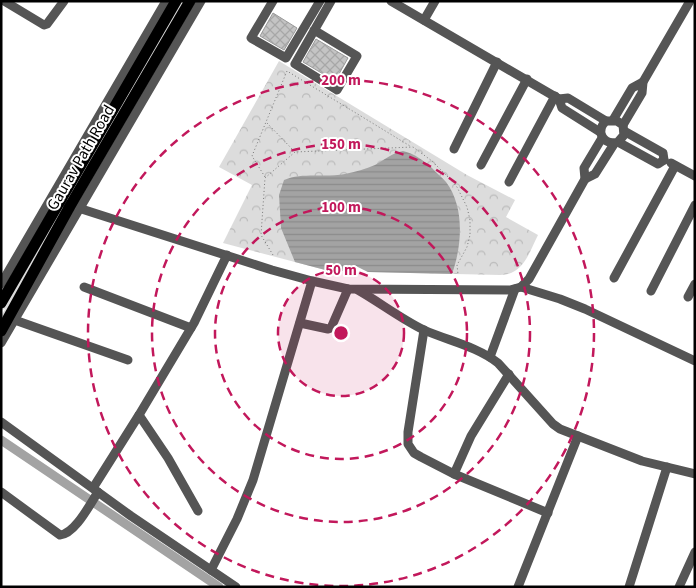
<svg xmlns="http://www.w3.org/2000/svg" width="696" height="588" viewBox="0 0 696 588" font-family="'Source Sans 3',sans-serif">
<defs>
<pattern id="park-crowns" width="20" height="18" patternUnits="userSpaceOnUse" patternTransform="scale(1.25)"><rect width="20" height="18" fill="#dcdcdc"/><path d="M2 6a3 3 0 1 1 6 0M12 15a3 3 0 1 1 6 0" fill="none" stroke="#bbb"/></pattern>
<pattern id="water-rules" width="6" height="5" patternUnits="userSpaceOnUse" patternTransform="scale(1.25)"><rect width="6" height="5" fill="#a3a3a3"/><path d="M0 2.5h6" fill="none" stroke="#8b8b8b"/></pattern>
<pattern id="building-cross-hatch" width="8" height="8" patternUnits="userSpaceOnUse" patternTransform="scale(1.25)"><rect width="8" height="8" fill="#c4c4c4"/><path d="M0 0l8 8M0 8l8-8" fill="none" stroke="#a7a7a7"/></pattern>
</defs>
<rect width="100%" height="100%" fill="#fff"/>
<path fill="url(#park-crowns)" d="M279,61L467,175L515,200L506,217L538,235C529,253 523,275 500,275L368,272L354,265L340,272L329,271L223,243L252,185L219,167Z"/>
<path fill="url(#water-rules)" d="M403,151C415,154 423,160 432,168C436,173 442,177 446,182C465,207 462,246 452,274L368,272L354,265L340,272L329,271L295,262L281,228L279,195L284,180C303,172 325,178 345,174C355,172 366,169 375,165C384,160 392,153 403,151Z"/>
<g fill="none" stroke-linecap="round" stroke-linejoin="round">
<path stroke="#a3a3a3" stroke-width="9" d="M1,440L219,587"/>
</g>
<g fill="url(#building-cross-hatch)" stroke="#999">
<path d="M273,13L297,28L284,50L260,36Z"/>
<path d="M316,39L348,58L335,81L303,62Z"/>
</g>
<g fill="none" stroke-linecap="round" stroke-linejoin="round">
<defs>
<g id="major">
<path d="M1,303L176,1"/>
<path d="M1,331L70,206L190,1"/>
</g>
</defs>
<use href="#major" stroke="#dbdbdb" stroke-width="14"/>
<g stroke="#777" stroke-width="1" stroke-dasharray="1 2.5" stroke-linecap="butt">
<path d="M267,123L294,151"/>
<path d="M265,177L252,156L287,71L410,146"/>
<path d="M273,255L261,235L265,178L295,152L413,147L432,161L449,178L457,187L467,207L470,220V235L467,247L457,265L458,274"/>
</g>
<g stroke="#555" stroke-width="9">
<path d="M4,1L44,25L47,24L64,1"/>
<path d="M273,1L251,38L286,58L320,1"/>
<path d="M391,1L559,99L568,98L606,121"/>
<path d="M424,20L435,1"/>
<path d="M314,30L357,56L337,90L295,64L331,1"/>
<path d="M559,99L562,108L600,132"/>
<path d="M613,120L632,88L643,82"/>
<path d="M623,125L642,93L643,82L690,1"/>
<path d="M624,131L663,153L664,160"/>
<path d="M618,142L624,135L623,125L617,121H606C595,131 603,146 618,142L658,164L664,160"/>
<path d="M454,149L497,62"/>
<path d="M671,163L695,176"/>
<path d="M481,165L527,79"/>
<path d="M585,179L595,174L614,144"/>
<path d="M509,182L555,96"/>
<path d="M66,204L272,270L312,281L348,289L510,290L521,287L560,299L585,309L695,361"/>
<path d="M614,278L675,166"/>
<path d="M1,284L166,1"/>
<path d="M84,287L191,328"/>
<path d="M521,287L529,279L585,179L584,168L602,138"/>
<path d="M358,290C379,302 403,320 424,330C449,341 476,346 498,363L553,424L560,429L642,461L695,474"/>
<path d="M651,291L695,205"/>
<path d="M688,297L695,284"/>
<path d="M9,318L128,360"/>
<path d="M300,323L328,329L331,328L348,289"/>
<path d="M424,330L408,432V444L414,453L421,457L454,474L548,513"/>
<path d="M1,343L201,1"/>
<path d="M490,357L515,289"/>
<path d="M139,415L168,458L198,511"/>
<path d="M1,422L131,516L236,587"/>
<path d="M454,474L471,436L509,374"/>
<path d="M93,488L139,415L194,323L227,255"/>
<path d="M1,492L60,535C75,534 90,504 98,492"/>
<path d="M211,570L237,519L253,480L312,281"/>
<path d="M518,587L578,436"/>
<path d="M629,587L667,467"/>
<path d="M679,587L695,552"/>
</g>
<use href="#major" stroke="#000" stroke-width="11"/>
</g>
<circle cx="341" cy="333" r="63" fill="#c2185b" fill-opacity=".12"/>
<g fill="none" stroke="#c2185b" stroke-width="2.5" stroke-dasharray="9 6">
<circle cx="341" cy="333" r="63"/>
<circle cx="341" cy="333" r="126"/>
<circle cx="341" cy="333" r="189"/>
<circle cx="341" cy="333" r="253"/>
</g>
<g text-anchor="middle" stroke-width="4" stroke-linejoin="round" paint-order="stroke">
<g font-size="16" fill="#000" stroke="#fff">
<text transform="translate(80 157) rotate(-60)" y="6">Gaurav Path Road</text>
</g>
</g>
<circle cx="341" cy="333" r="8" fill="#c2185b" stroke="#fff" stroke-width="2.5"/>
<g font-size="15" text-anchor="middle" font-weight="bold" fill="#c2185b" stroke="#fff" stroke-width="4" stroke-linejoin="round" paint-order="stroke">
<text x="341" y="85">200 m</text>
<text x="341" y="149">150 m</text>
<text x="341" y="212">100 m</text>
<text x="341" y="275">50 m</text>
</g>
<rect width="696" height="588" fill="none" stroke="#000000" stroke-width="5"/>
</svg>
